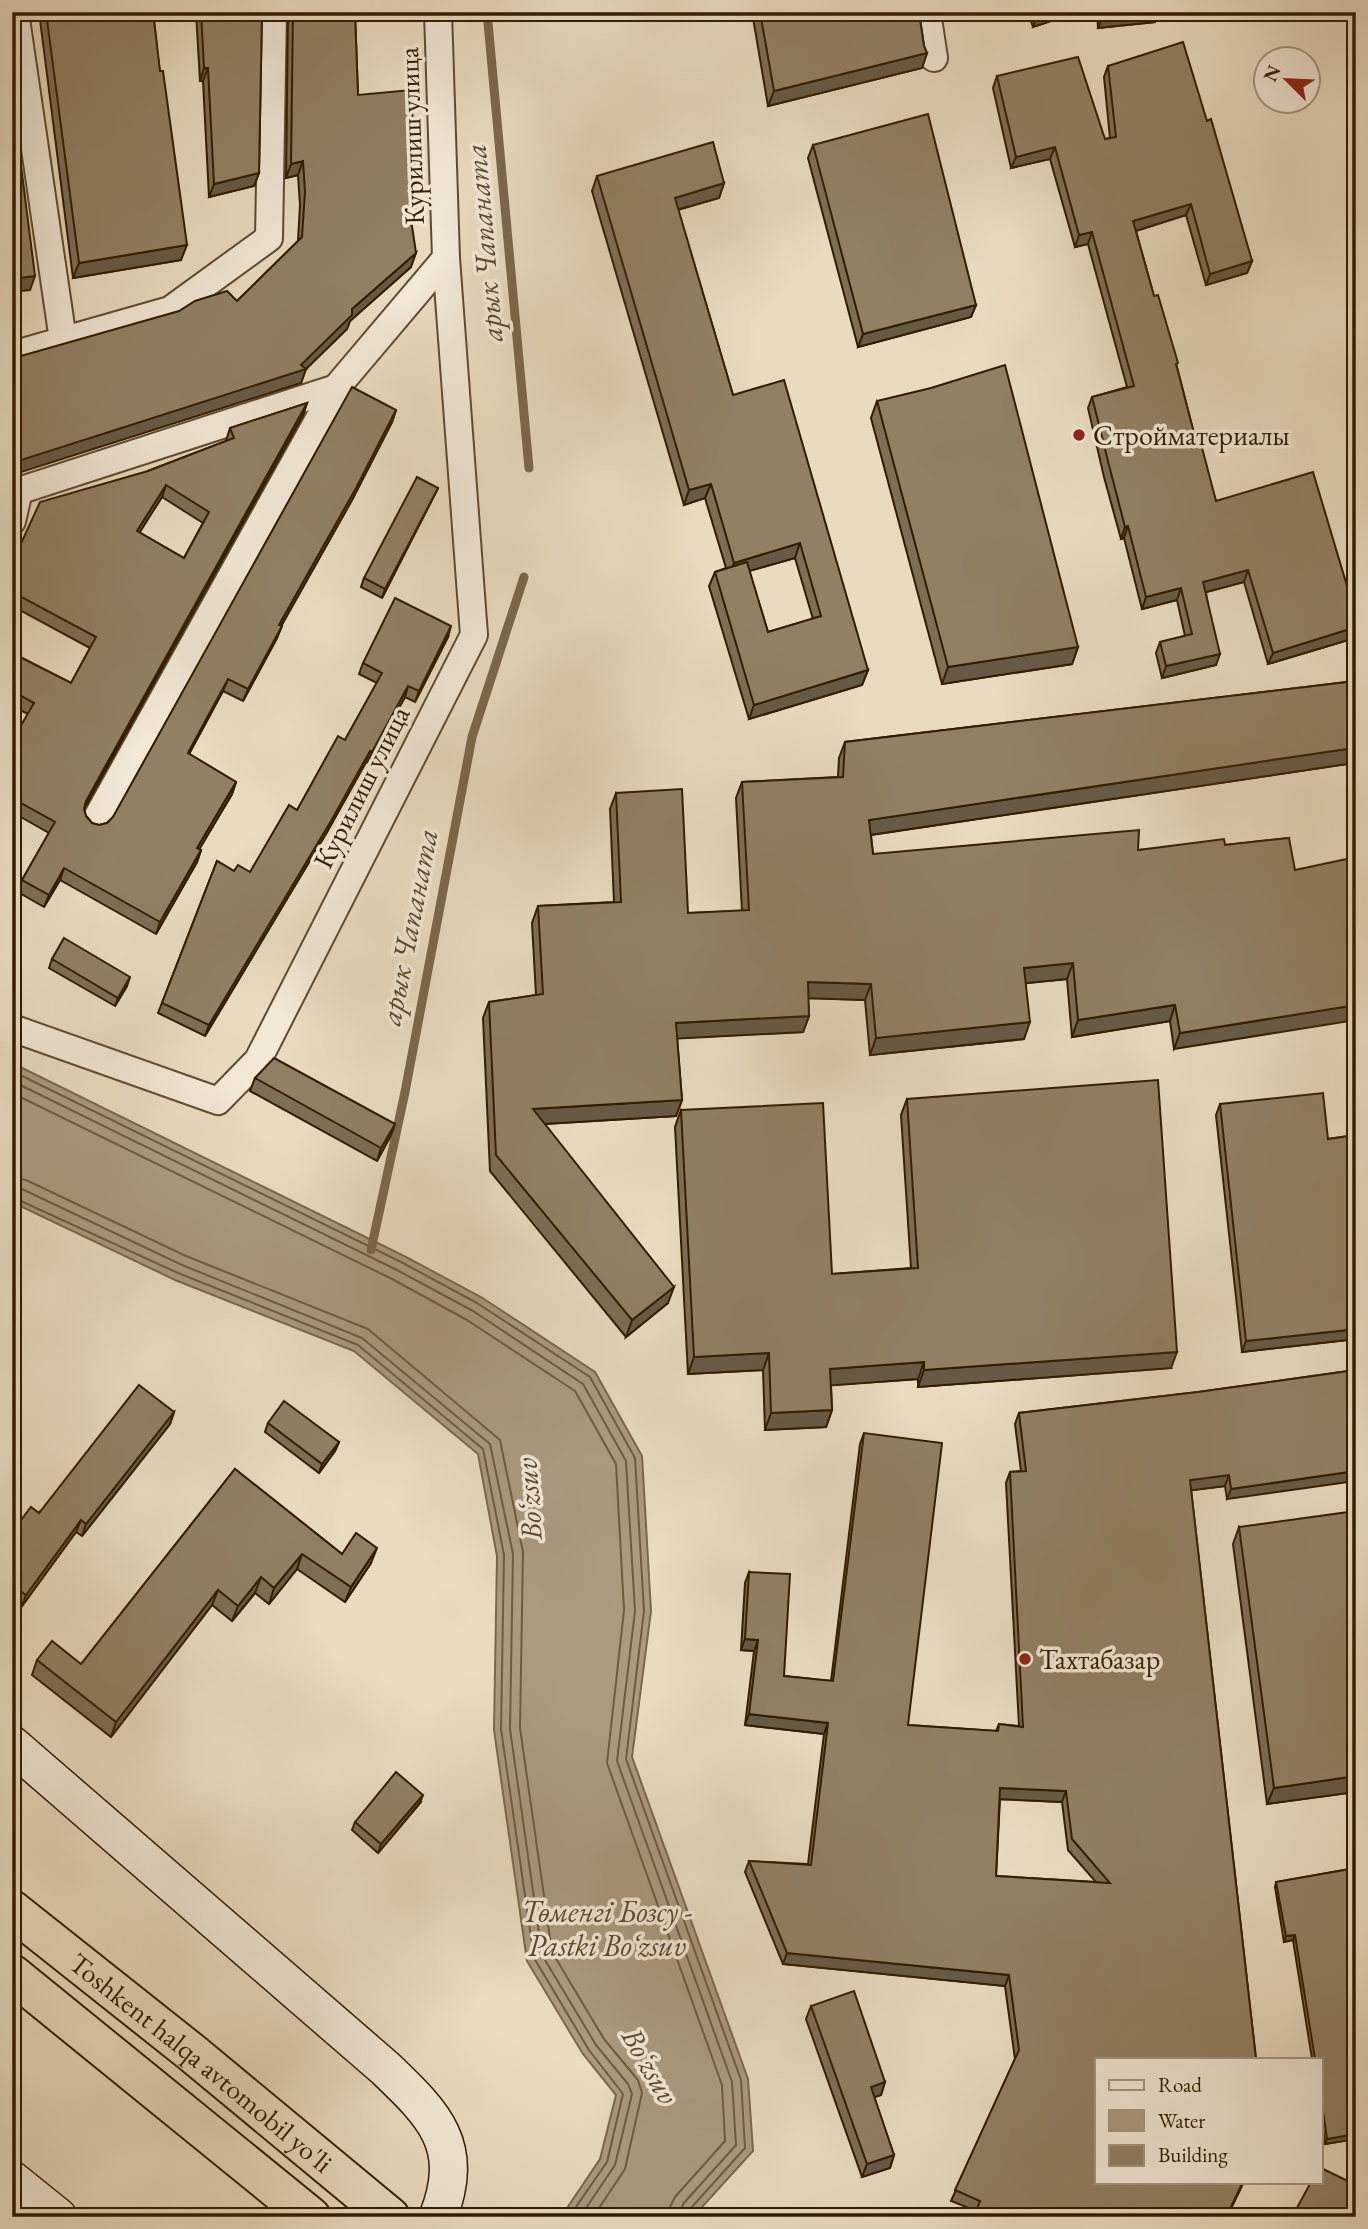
<svg xmlns="http://www.w3.org/2000/svg" width="1368" height="2229" viewBox="0 0 1368 2229" font-family="'EB Garamond',serif">
<rect width="100%" height="100%" fill="#e9dbc0"/>
<filter id="stains"><feTurbulence type="fractalNoise" baseFrequency=".00286" numOctaves="4"/><feColorMatrix values="0 0 0 0 .2 0 0 0 0 .09 0 0 0 0 .02 0 0 0 .5 -.17"/></filter>
<radialGradient id="worn" r=".72"><stop offset=".6" stop-color="#630" stop-opacity="0"/><stop offset="1" stop-color="#630" stop-opacity=".3"/></radialGradient>
<path fill="#aa9a7f" stroke="#7a684c" stroke-width="2" d="M12,1063L404,1256L481,1297L595,1372L642,1456L651,1611L632,1757L748,2079L753,2151L693,2217H561L600,2159L616,2095L583,2054L527,1961L494,1730L497,1556L478,1454L354,1351L175,1280L12,1202Z"/>
<g fill="none" stroke-linecap="round" stroke-linejoin="round">
<g stroke="#6e5c40" stroke-width="2">
<path d="M12,1071L401,1262L477,1303L590,1377L635,1458L644,1611L626,1759L741,2080L745,2148L690,2209L688,2217"/>
<path d="M12,1081L397,1270L473,1311L583,1384L626,1461L635,1611L617,1761L732,2082L736,2145L683,2204L679,2217"/>
<path d="M12,1093L392,1279L467,1320L575,1391L616,1464L624,1610L607,1763L722,2085L725,2141L675,2197L670,2207L669,2217"/>
<path d="M12,1177L26,1180L186,1256L368,1329L500,1440L523,1552L520,1728L552,1952L604,2039L638,2080L642,2093L625,2169L593,2217"/>
<path d="M12,1188L22,1189L182,1265L362,1338L490,1444L513,1554L510,1729L542,1955L596,2045L628,2084L632,2094L615,2165L580,2217"/>
<path d="M12,1197L178,1273L358,1345L483,1449L504,1555L501,1729L534,1958L589,2050L623,2094L607,2162L569,2217"/>
</g>
<g stroke="#7a684c" stroke-width="9">
<path d="M487,12L529,468"/>
<path d="M371,1250L405,1092L472,737L524,577"/>
</g>
<defs>
<g id="street">
<path d="M15,12L63,340"/>
<path d="M927,12L934,58"/>
<path d="M12,355L170,310L269,238L273,12"/>
<path d="M12,493L336,388"/>
<path d="M12,521L19,491"/>
<path d="M95,821L336,388L446,258"/>
<path d="M12,1028L218,1101L258,1060L474,635L446,258L438,12"/>
</g>
<g id="secondary">
<path d="M12,1745L385,2068C434,2115 466,2145 438,2217"/>
<path d="M12,2180L58,2217"/>
</g>
<g id="highway">
<path id="s1" d="M12,1910L191,2052L390,2217"/>
<path d="M12,1974L311,2217"/>
</g>
</defs>
<use href="#street" stroke="#5f4c30" stroke-width="30"/>
<use href="#secondary" stroke="#311d00" stroke-width="40"/>
<use href="#highway" stroke="#311d00" stroke-width="42"/>
<use href="#street" stroke="#f1e8d6" stroke-width="26"/>
<use href="#secondary" stroke="#f1e8d6" stroke-width="37"/>
<use href="#highway" stroke="#e9dbc0" stroke-width="38"/>
</g>
<g fill="#7d6e56" stroke="#311d00" stroke-width="2" fill-rule="evenodd">
<path d="M39,12H153L181,260L73,278Z"/>
<path d="M196,12H262L259,173L254,186L209,197L203,81H200Z"/>
<path d="M288,12H355L358,95L417,204L411,218V267L350,321L347,329L306,369L301,383L21,356L237,301L298,241L300,205L298,175L286,178Z"/>
<path d="M752,12H919L924,46L927,53L922,68L768,106Z"/>
<path d="M1028,12H1059L1057,19L1033,27Z"/>
<path d="M1097,12H1159L1155,22L1098,28Z"/>
<path d="M1108,66L1207,121L1252,261L1247,273L1206,285L1186,215L1136,231L1154,296L1177,367L1196,441L1216,501L1355,638L1268,664L1244,582L1206,592L1216,665L1162,678L1156,653L1160,642L1185,636L1177,600L1142,609L1124,538L1121,539L1104,477L1088,408L1092,397L1127,387L1088,244L1075,247L1050,159L1011,168L993,88L997,76L1105,139L1110,138L1104,77Z"/>
<path d="M813,145L976,305L971,317L858,347L808,158Z"/>
<path d="M597,176L724,183L719,198L678,210L733,395L868,670L862,685L749,719L709,586L715,572L726,568L705,498L684,505L592,191ZM795,558L813,619L768,632L749,571Z"/>
<path d="M877,401L1078,647L1072,664L942,684L871,418Z"/>
<path d="M307,403L303,415L84,809L86,816L92,823L99,825L107,823L113,817L396,410L392,422L352,500L281,626L277,638L243,701L223,691L189,754L236,782L232,794L199,849L201,850L197,862L156,934L60,880L44,907L18,892L22,880L49,833L12,812V741L28,714L12,706V653L71,683L90,648L12,606V563L148,471L226,441L230,428ZM162,497L203,523L184,558L139,532Z"/>
<path d="M438,488L434,496L382,598L361,587L364,578Z"/>
<path d="M448,637L415,702L405,697L368,763L366,762L327,832L205,1036L158,1013L217,861L234,871L250,872L297,810L345,740L377,683L359,674L363,663Z"/>
<path d="M1356,681V796L1347,764L871,835L873,854L1138,850L1225,845L1289,838L1174,1049L1170,1021L1072,1037L1067,979L1025,983L1024,1039L870,1055L865,1000L808,998L809,1016L803,1032L677,1038L682,1100L676,1116L545,1124L668,1303L626,1337L490,1171L483,1018L489,1002L536,995L532,923L538,906L614,902L610,809L616,793L688,913L742,911L736,798L742,782L838,777L839,758L845,742Z"/>
<path d="M52,959L127,986L115,1006L49,968Z"/>
<path d="M255,1078L395,1124L390,1137L377,1161L250,1091Z"/>
<path d="M907,1099L1171,1368L918,1387V1379L831,1385L832,1410L826,1427L765,1430L763,1370L688,1374L675,1127L681,1110L832,1274L911,1268L901,1115Z"/>
<path d="M1220,1104L1328,1139L1356,1135V1339L1242,1352L1216,1115Z"/>
<path d="M1356,1370L1227,1499L1225,1486L1191,1490L1256,2059L976,2211L951,2201L1015,2059L1005,1986L783,1964L745,1872L749,1861L808,1864L824,1734L745,1725L754,1651L741,1650L745,1583L749,1572L784,1676L831,1681L860,1444L864,1433L908,1725L996,1731L999,1724L1019,1726L1006,1483L1010,1472L1021,1471L1015,1424L1019,1413L1198,1392ZM1000,1799L1062,1802L1068,1850L1096,1882L996,1876Z"/>
<path d="M174,1412L170,1424L82,1536L76,1532L22,1606L12,1599V1532Z"/>
<path d="M268,1423L339,1442L335,1451L319,1473L265,1432Z"/>
<path d="M235,1469L342,1554L371,1563L345,1602L297,1569L269,1604L255,1593L232,1621L212,1605L111,1737L32,1675L37,1660L81,1664Z"/>
<path d="M1239,1527L1356,1792L1267,1804L1233,1544Z"/>
<path d="M420,1803L378,1853L352,1830L355,1822Z"/>
<path d="M1356,1863V2139L1325,2144L1321,2115V2059H1312L1293,1940L1284,1942L1275,1887L1276,1882L1355,1868Z"/>
<path d="M811,2006L885,2082L881,2095L874,2097L894,2155L890,2168L862,2177L806,2019Z"/>
</g>
<g fill="#665a46" stroke="#311d00" stroke-width="2">
<path d="M1059,12L1057,19L1033,27L1038,13Z"/>
<path d="M1113,12H1159L1155,22L1098,28L1104,13Z"/>
<path d="M927,53L922,68L768,106L774,91Z"/>
<path d="M204,68H208L203,81H200Z"/>
<path d="M1055,147L1050,159L1011,168L1016,157Z"/>
<path d="M303,161L298,175L286,178L291,164Z"/>
<path d="M259,173L254,186L209,197L214,184Z"/>
<path d="M724,183L719,198L669,212L675,198Z"/>
<path d="M417,204L412,218L404,220L409,206Z"/>
<path d="M1191,204L1186,215L1129,233L1133,221Z"/>
<path d="M1092,232L1088,244L1075,247L1079,235Z"/>
<path d="M187,245L181,260L73,278L79,263Z"/>
<path d="M416,253L411,267L350,321L347,329L306,369L301,383L12,475V463L301,365L352,309Z"/>
<path d="M1252,261L1247,273L1206,285L1210,274Z"/>
<path d="M35,276L30,290L12,292V279Z"/>
<path d="M976,305L971,317L858,347L863,334Z"/>
<path d="M307,403L303,415L81,813L86,801Z"/>
<path d="M396,410L392,422L352,500L275,637L279,625Z"/>
<path d="M711,484L705,498L684,505L689,490Z"/>
<path d="M166,485L162,497L133,543L137,531Z"/>
<path d="M438,488L434,496L382,598L385,589Z"/>
<path d="M1128,526L1124,538L1121,539L1125,527Z"/>
<path d="M800,543L795,558L728,577L734,563Z"/>
<path d="M1248,570L1244,582L1199,594L1203,582Z"/>
<path d="M1181,588L1177,600L1142,609L1146,597Z"/>
<path d="M282,626L277,638L243,701L248,689Z"/>
<path d="M451,626L448,637L415,702L419,691Z"/>
<path d="M1356,627L1355,638L1268,664L1273,653Z"/>
<path d="M1078,647L1072,664L942,684L948,667Z"/>
<path d="M1220,654L1216,665L1162,678L1166,666Z"/>
<path d="M868,670L862,685L749,719L754,705Z"/>
<path d="M228,679L223,691L183,765L188,753Z"/>
<path d="M408,686L405,697L368,763L372,752Z"/>
<path d="M1353,748L1347,764L863,836L869,820Z"/>
<path d="M370,751L366,762L327,832L205,1036L209,1025Z"/>
<path d="M236,782L232,794L193,860L197,848Z"/>
<path d="M201,850L197,862L156,934L160,922Z"/>
<path d="M64,868L60,880L44,907L49,895Z"/>
<path d="M1073,963L1067,979L1018,984L1024,968Z"/>
<path d="M130,977L127,986L115,1006L118,998Z"/>
<path d="M808,982L871,984L865,1000L802,998Z"/>
<path d="M1175,1005L1170,1021L1072,1037L1078,1020Z"/>
<path d="M1356,1005V1020L1174,1049L1180,1033Z"/>
<path d="M809,1016L803,1032L670,1039L676,1023Z"/>
<path d="M1030,1022L1024,1039L870,1055L876,1038Z"/>
<path d="M682,1100L676,1116L527,1125L533,1109Z"/>
<path d="M395,1124L390,1137L377,1161L381,1148Z"/>
<path d="M674,1287L668,1303L626,1337L632,1320Z"/>
<path d="M1356,1329V1339L1242,1352L1246,1341Z"/>
<path d="M1177,1352L1171,1368L918,1387L924,1370Z"/>
<path d="M769,1353L763,1370L688,1374L694,1357Z"/>
<path d="M924,1362L918,1379L824,1386L830,1369Z"/>
<path d="M832,1410L826,1427L765,1430L771,1413Z"/>
<path d="M174,1412L170,1424L82,1536L86,1524Z"/>
<path d="M339,1442L335,1451L319,1473L322,1464Z"/>
<path d="M1356,1471V1481L1227,1499L1231,1489Z"/>
<path d="M1229,1475L1225,1486L1186,1491L1190,1480Z"/>
<path d="M81,1520L76,1532L22,1606L26,1595Z"/>
<path d="M377,1548L371,1563L345,1602L351,1587Z"/>
<path d="M302,1554L297,1569L269,1604L274,1588Z"/>
<path d="M261,1577L255,1593L232,1621L238,1606Z"/>
<path d="M218,1590L212,1605L111,1737L116,1722Z"/>
<path d="M745,1639L758,1640L754,1651L741,1650Z"/>
<path d="M749,1714L828,1723L824,1734L745,1725Z"/>
<path d="M1356,1776V1792L1267,1804L1274,1788Z"/>
<path d="M1000,1788L1066,1791L1062,1802L996,1799Z"/>
<path d="M423,1795L420,1803L378,1853L381,1844Z"/>
<path d="M1295,1935L1293,1940L1284,1942L1286,1936Z"/>
<path d="M787,1953L1009,1975L1005,1986L783,1964Z"/>
<path d="M885,2082L881,2095L866,2100L871,2087Z"/>
<path d="M1356,2134V2139L1325,2144L1327,2139Z"/>
<path d="M894,2155L890,2168L862,2177L867,2164Z"/>
<path d="M1243,2182H1244L1227,2217H1226Z"/>
</g>
<g fill="#918064" stroke="#311d00" stroke-width="2" fill-rule="evenodd">
<path d="M46,12H153L160,71H163L187,245L79,263Z"/>
<path d="M201,12H262L259,173L214,184L208,68H204Z"/>
<path d="M293,12H355L358,95L411,90L417,204L409,206L416,253L352,309V315L301,365L306,369L12,463V356H21L179,311L195,301L227,291L237,301L302,237L305,192L303,161L291,164Z"/>
<path d="M760,12H919L924,46L927,53L774,91Z"/>
<path d="M1183,42L1207,121L1211,119L1252,261L1210,274L1191,204L1133,221L1154,296L1158,295L1178,363L1176,364L1196,441L1200,440L1216,501L1313,472L1356,616V627L1273,653L1248,570L1203,582L1220,654L1166,666L1160,642L1192,634L1181,588L1146,597L1128,526L1125,527L1109,465L1092,397L1134,386L1092,232L1079,235L1055,147L1016,157L997,76L1078,57L1105,139L1116,137L1108,66Z"/>
<path d="M12,95L35,276L12,279Z"/>
<path d="M928,114L976,305L863,334L813,145Z"/>
<path d="M713,142L724,183L675,198L733,395L784,380L868,670L754,705L715,572L747,562L768,632L821,616L800,543L734,563L711,484L689,490L597,176Z"/>
<path d="M1005,365L1078,647L948,667L877,401L931,388Z"/>
<path d="M352,387L396,410L356,488L279,625L282,626L248,689L228,679L188,753L236,782L197,848L201,850L160,922L64,868L49,895L22,880L55,822L12,798V741L34,703L12,691V653L71,683L96,637L12,592V563L40,502L148,471L234,438L230,428L307,403L86,801L84,809L86,816L92,823L99,825L107,823L113,817ZM166,485L209,512L184,558L137,531Z"/>
<path d="M417,477L438,488L385,589L364,578Z"/>
<path d="M395,598L451,626L419,691L408,686L372,752L370,751L331,821L209,1025L162,1003L217,861L234,871L238,865L250,872L289,805L297,810L338,736L345,740L382,673L363,663Z"/>
<path d="M1356,681V759L1353,748L869,820L873,854L1139,830L1138,850L1224,839L1225,845L1289,838L1295,870L1356,857V1005L1180,1033L1175,1005L1078,1020L1073,963L1024,968L1030,1022L876,1038L871,984L808,982L809,1016L676,1023L682,1100L533,1109L674,1287L632,1320L496,1155L489,1002L543,994L538,906L621,902L616,793L682,789L688,913L749,910L742,782L843,777L845,742Z"/>
<path d="M64,938L130,977L118,998L52,959Z"/>
<path d="M274,1058L395,1124L381,1148L255,1078Z"/>
<path d="M1158,1080L1177,1352L924,1370V1362L830,1369L832,1410L771,1413L769,1353L694,1357L681,1110L823,1103L832,1274L918,1268L907,1099Z"/>
<path d="M1323,1093L1328,1139L1356,1135V1329L1246,1341L1220,1104Z"/>
<path d="M1356,1370V1471L1231,1489L1229,1475L1190,1480L1256,2059H1097V2182H1243L1226,2217H974L980,2201L955,2190L1019,2050L1009,1975L787,1953L749,1861L811,1865L828,1723L749,1714L758,1640L745,1639L749,1572L790,1574L784,1676L833,1681L864,1433L942,1443L908,1725L998,1731L999,1724L1023,1727L1010,1472L1026,1471L1019,1413L1198,1392ZM1000,1788L1066,1791L1072,1839L1110,1883L996,1876Z"/>
<path d="M139,1385L174,1412L86,1524L81,1520L26,1595L12,1585V1532L31,1507L39,1513Z"/>
<path d="M284,1401L339,1442L322,1464L268,1423Z"/>
<path d="M235,1469L342,1554L356,1533L377,1548L351,1587L302,1554L274,1588L261,1577L238,1606L218,1590L116,1722L37,1660L52,1641L81,1664Z"/>
<path d="M1356,1511V1776L1274,1788L1239,1527Z"/>
<path d="M396,1772L423,1795L381,1844L355,1822Z"/>
<path d="M1356,1868V2134L1327,2139L1321,2097V2059H1315L1295,1935L1286,1936L1276,1882Z"/>
<path d="M854,1991L885,2082L871,2087L894,2155L867,2164L811,2006Z"/>
<path d="M1321,2168L1356,2185V2217H1292L1311,2182H1321Z"/>
</g>
<g fill="#8f2418" stroke="#f1e8d6" stroke-width="2.5">
<circle cx="1079" cy="435" r="7"/>
<circle cx="1025" cy="1659" r="7"/>
</g>
<g text-anchor="middle" stroke-width="7" stroke-linejoin="round" paint-order="stroke">
<g font-size="28" fill="#311d00" stroke="#f1e8d6">
<text transform="translate(411 136) rotate(-92)" y="10">Курилиш улица</text>
<text transform="translate(361 787) rotate(-63)" y="10">Курилиш улица</text>
<text dy="10" stroke="none"><textPath href="#s1" startOffset="243">Toshkent halqa avtomobil yo'li</textPath></text>
</g>
<g font-size="28" fill="#311d00" stroke="#f1e8d6" text-anchor="start">
<text x="1093" y="445">Стройматериалы</text>
<text x="1039" y="1669">Тахтабазар</text>
</g>
<g font-size="30" font-style="italic" fill="#5b492c" stroke="#f1e8d6">
<text transform="translate(484 243) rotate(-95)" y="10">арык Чапаната</text>
<text transform="translate(409 927) rotate(-79)" y="10">арык Чапаната</text>
<text transform="translate(529 1499) rotate(-94)" y="10">Boʻzsuv</text>
<text x="607" y="1922">Төменгі Бозсу -<tspan x="607" dy="34">Pastki Boʻzsuv</tspan></text>
<text transform="translate(650 2066) rotate(60)" y="10">Boʻzsuv</text>
</g>
</g>
<rect width="1368" height="2229" fill="none" stroke="#e9dbc0" stroke-width="42"/>
<rect x="14" y="14" width="1340" height="2201" fill="none" stroke="#311d00" stroke-width="3.5"/>
<rect x="21" y="21" width="1326" height="2187" fill="none" stroke="#311d00" stroke-width="2"/>
<rect x="1095" y="2058" width="228" height="126" fill="#f1e8d6" stroke="#a49780" stroke-width="2"/>
<rect x="1109" y="2080" width="35" height="10" fill="#f1e8d6" stroke="#a49780" stroke-width="2"/>
<text x="1158" y="2092" font-size="21" fill="#311d00">Road</text>
<rect x="1109" y="2110" width="35" height="21" fill="#aa9a7f" stroke="#a49780" stroke-width="2"/>
<text x="1158" y="2128" font-size="21" fill="#311d00">Water</text>
<rect x="1109" y="2145" width="35" height="21" fill="#918064" stroke="#a49780" stroke-width="2"/>
<text x="1158" y="2162" font-size="21" fill="#311d00">Building</text>
<g transform="translate(1287 80) rotate(294)"><circle r="33" fill="#f1e8d6" stroke="#a49780" stroke-width="2"/>
<path d="M0-5L12 26L0 18L-12 26Z" fill="#8f2418"/>
<text y="-10" font-size="19" font-weight="bold" text-anchor="middle" fill="#311d00">N</text>
</g>
<rect width="100%" height="100%" filter="url(#stains)"/>
<rect width="100%" height="100%" fill="url(#worn)"/>
</svg>
